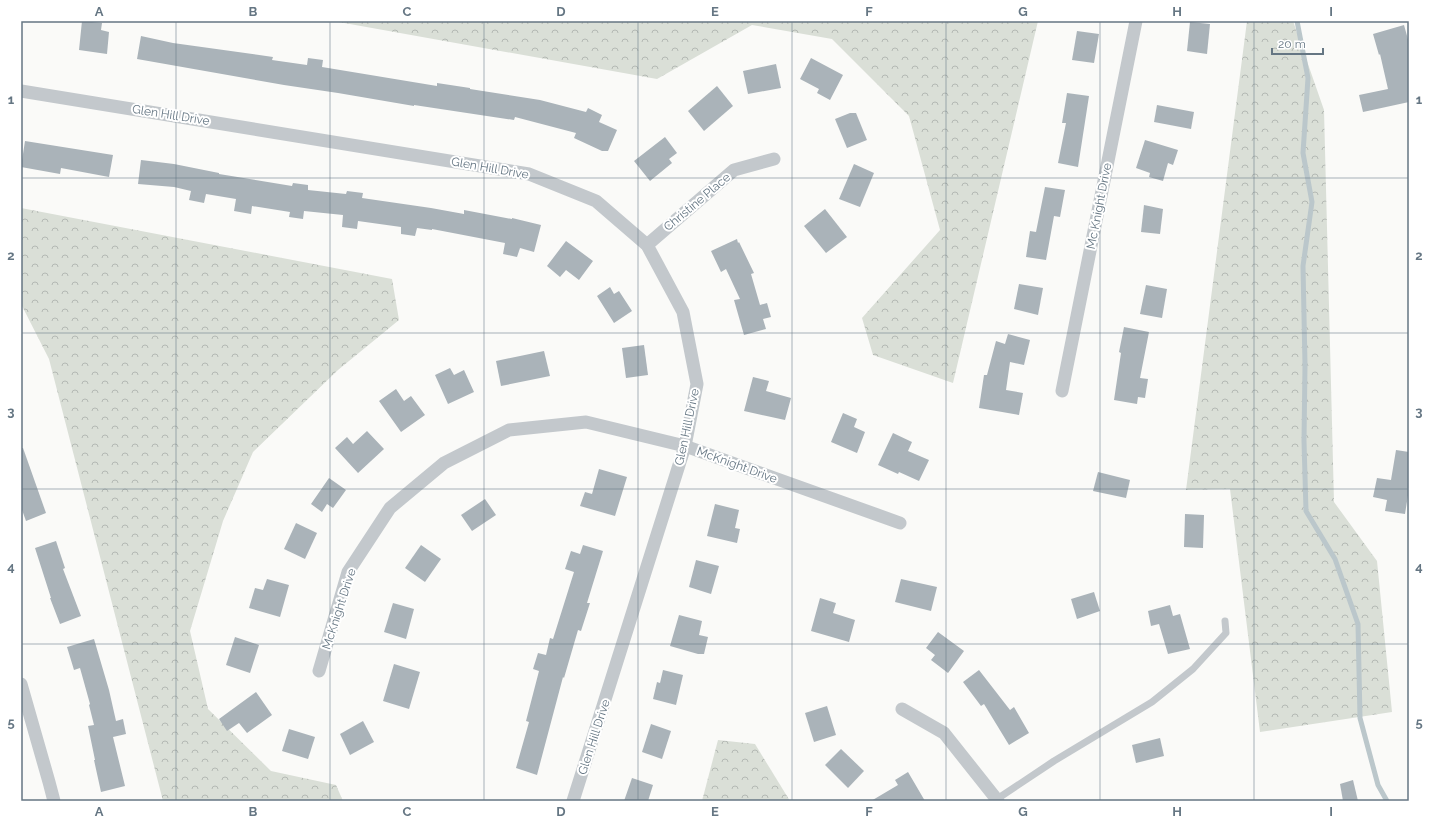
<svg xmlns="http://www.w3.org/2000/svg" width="1430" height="822" viewBox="0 0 1430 822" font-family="Raleway,sans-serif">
<defs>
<pattern id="forest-crowns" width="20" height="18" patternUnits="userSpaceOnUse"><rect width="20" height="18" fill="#dadfd7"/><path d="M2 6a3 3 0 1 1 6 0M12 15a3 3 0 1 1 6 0" fill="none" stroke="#b4b9b4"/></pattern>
</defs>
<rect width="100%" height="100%" fill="#fafaf8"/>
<g fill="url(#forest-crowns)">
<path d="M333,21H1038L953,383L873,355L862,318L940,230L909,116L832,39L752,25L657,79Z"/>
<path d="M1247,21H1293L1324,110L1334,502L1377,561L1392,712L1260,732L1230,489L1186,490Z"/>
<path d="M21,208L392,279L399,320L338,370L253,452L223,521L190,631L208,709L271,771L336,785L343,801H163L49,359L21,304Z"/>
<path d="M718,740L755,744L790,801H702Z"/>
</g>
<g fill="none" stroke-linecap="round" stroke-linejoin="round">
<path stroke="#bbc7cb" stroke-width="5" d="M1297,21L1308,78L1303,153L1312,202L1303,266L1305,365L1304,441L1306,511L1335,559L1358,624L1360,718L1378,785L1387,801"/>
</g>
<g fill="#aab3b9">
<path d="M82,21L102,23L101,30L109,32L107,54L79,50Z"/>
<path d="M1190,22L1210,24L1207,54L1187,51Z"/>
<path d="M1404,25L1409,43V102L1363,112L1359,95L1388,89L1380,54L1379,55L1373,34Z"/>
<path d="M1077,31L1099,34L1094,63L1072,60Z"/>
<path d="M141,36L173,43L273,57L272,60L307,65L308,58L323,60L322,67L437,86V83L470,88V89L540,100L586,112L588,108L602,115L599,122L617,130L608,151H602L574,138L576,133L515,117L514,120L414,105V106L338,93L284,85L137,59Z"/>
<path d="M811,58L843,75L830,100L817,93L819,89L800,79Z"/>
<path d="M776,64L781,88L748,94L743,71Z"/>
<path d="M717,86L733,106L704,131L688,111Z"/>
<path d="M1067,93L1089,96L1078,167L1058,163L1066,123H1062Z"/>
<path d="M1157,105L1194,112L1191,129L1154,122Z"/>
<path d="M850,113H856L867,140L847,148L835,119Z"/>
<path d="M665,137L677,153L669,159L672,163L650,181L634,161Z"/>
<path d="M1145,140L1178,150L1173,165L1168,163L1163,181L1149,177L1150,173L1136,168Z"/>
<path d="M25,141L113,155L109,177L61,168L60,174L21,167Z"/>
<path d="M141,160L174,164L219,173V174L292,186L293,183L308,185V190L346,194L347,191L363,193L362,198L431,208L464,214V210L512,219V218L541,225L534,252L520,248L517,257L503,254L505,243L432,229V230L417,228L415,236L401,234V227L358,221L357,229L342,227L343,215L304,211L303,219L289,217L290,212L252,206L251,214L234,211L236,199L206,194L204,203L189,200L191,191L174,187L138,184Z"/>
<path d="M854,164L874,173L860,207L839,199Z"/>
<path d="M1045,187L1065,190L1060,217L1054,216L1046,260L1026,257L1030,231L1036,232Z"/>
<path d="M1144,205L1163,209L1160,234L1141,232Z"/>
<path d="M825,209L847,237L826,253L804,226Z"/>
<path d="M737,239L738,243L739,242L754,273L751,274L760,305L767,303L771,317L763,319L766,329L744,335L734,300L740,299L726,269L721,272L711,251Z"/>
<path d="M566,241L593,261L579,280L566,270L560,277L547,266Z"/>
<path d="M1019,284L1043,288L1038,315L1014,309Z"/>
<path d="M1146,285L1167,289L1162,318L1140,314Z"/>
<path d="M610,287L614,294L619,291L632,311L614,323L597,296Z"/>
<path d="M1124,327L1149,332L1140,378L1148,379L1145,398L1138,397L1137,404L1114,400L1121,353L1119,352Z"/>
<path d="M1008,334L1030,340L1024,365L1010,362L1006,390L1023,393L1019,415L979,408L984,375H987L996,341L1005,344Z"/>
<path d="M644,345L648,375L626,378L622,348Z"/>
<path d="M544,351L550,376L501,386L496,361Z"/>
<path d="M450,368L454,375L464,370L474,392L448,404L435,375Z"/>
<path d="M753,377L769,381L766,391L791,398L785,420L744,411Z"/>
<path d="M396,389L404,401L411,396L425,415L401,432L379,401Z"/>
<path d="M843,413L857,419L854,427L865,432L857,453L831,442Z"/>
<path d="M367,431L384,449L358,473L335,448L347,437L353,444Z"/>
<path d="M893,433L912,442L908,451L929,460L919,481L899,472L898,474L878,465Z"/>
<path d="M21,448H23L46,513L26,521L21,507Z"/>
<path d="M1396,450L1409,452V489L1405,514L1385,511L1387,500L1373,497L1377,478L1391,480Z"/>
<path d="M599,469L627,477L615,516L580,506L585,492L592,494Z"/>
<path d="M1098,472L1130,480L1126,498L1093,491Z"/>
<path d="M329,478L346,490L333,508L327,504L322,512L311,504Z"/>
<path d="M485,499L496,515L472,531L461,515Z"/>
<path d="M715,504L739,510L735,528L740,529L737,543L707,536Z"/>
<path d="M1185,514L1204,515L1203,548L1184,547Z"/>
<path d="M296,523L317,533L305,559L284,549Z"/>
<path d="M56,541L65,568L63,569L81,616L60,624L50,598H51L35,548Z"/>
<path d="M421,545L441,559L425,582L405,568Z"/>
<path d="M583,545L603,551L587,603H590L581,631L578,630L564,678L563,677L537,775L516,768L529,722L526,721L539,671L533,669L538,653L546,655L550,638L553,639L574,572L565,569L571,551L580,554Z"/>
<path d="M696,560L719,566L711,594L689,587Z"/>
<path d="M267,579L289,585L280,617L249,608L255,588L263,590Z"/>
<path d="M901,579L937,587L931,611L895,602Z"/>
<path d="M1094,592L1100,611L1077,619L1071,599Z"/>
<path d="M820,598L836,603L833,613L855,620L849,642L811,631Z"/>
<path d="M393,603L414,609L406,639L384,632Z"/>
<path d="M1170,605L1173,616L1180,614L1190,649L1168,654L1159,624L1151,626L1148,611Z"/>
<path d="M679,615L702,621L699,635L708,637L704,654H698L670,646Z"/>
<path d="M938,632L964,651L948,673L931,660L935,655L926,648Z"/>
<path d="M235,637L259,645L250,673L226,665Z"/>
<path d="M94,639L109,690L116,721L123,719L126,734L113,737L125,786L101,792L94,760H95L88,726L94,725L89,705L90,704L80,668L74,670L67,647Z"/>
<path d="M394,664L420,672L409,709L383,701Z"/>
<path d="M663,670L683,675L676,705L653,699L657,682L660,683Z"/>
<path d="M979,670L1010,710L1014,707L1029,733L1009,745L984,704L981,706L963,682Z"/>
<path d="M256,692L272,715L247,733L239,723L227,731L219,719Z"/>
<path d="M827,706L836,735L814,742L805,713Z"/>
<path d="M363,721L374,742L350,755L340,734Z"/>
<path d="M651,724L671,731L662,759L642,752Z"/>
<path d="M289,729L315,737L308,759L282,751Z"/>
<path d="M1160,738L1164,756L1136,763L1132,745Z"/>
<path d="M841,749L864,771L848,788L825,765Z"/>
<path d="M908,772L925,801H871L898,785L895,780Z"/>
<path d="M632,778L653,785L648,801H624Z"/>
<path d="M1353,780L1358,801H1343L1340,784Z"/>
</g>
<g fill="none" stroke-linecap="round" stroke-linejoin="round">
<path stroke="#c3c8cc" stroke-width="7" d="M997,799L1054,761L1152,702L1193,669L1226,633L1225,621"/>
<g stroke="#c3c8cc" stroke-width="13">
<path d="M21,91L529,174L596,201L647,245L683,312L697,384L685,446L573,801"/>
<path d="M647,245L734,170L774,159"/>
<path d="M1062,391L1136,21"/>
<path d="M319,671L348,572L390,508L444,463L509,430L586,422L685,446L900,523"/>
<path d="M21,684L49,782L54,801"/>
<path d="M902,709L944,733L998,801"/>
</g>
</g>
<path fill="none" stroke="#657683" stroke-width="1" stroke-opacity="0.55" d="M176,21V801M330,21V801M484,21V801M638,21V801M792,21V801M946,21V801M1100,21V801M1254,21V801M21,178H1409M21,333H1409M21,489H1409M21,644H1409"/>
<g text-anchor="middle" stroke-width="4" stroke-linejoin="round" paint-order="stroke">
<g font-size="12" fill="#657683" stroke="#fff">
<text transform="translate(171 115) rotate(9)" y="4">Glen Hill Drive</text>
<text transform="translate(490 168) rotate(10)" y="4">Glen Hill Drive</text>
<text transform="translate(697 202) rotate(-40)" y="4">Christine Place</text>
<text transform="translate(1099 206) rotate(-79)" y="4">Mc Knight Drive</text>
<text transform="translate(687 427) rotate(-78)" y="4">Glen Hill Drive</text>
<text transform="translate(737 465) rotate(20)" y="4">McKnight Drive</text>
<text transform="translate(339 609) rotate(-72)" y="4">McKnight Drive</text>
<text transform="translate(594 737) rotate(-72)" y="4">Glen Hill Drive</text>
</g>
</g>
<rect width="1430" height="822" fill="none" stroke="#ffffff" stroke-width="44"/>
<path d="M1272 48v6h51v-6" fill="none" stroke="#657683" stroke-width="2"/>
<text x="1278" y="48" font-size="12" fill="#657683" stroke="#ffffff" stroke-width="3" paint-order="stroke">20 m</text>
<rect x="22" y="22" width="1386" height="778" fill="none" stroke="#657683" stroke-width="1.5"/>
<g font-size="13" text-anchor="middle" font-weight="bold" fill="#657683">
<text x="99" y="16">A</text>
<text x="253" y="16">B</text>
<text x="407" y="16">C</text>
<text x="561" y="16">D</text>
<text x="715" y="16">E</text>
<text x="869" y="16">F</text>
<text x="1023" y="16">G</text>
<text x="1177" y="16">H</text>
<text x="1331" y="16">I</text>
<text x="11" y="104">1</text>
<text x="1419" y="104">1</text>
<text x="11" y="260">2</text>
<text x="1419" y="260">2</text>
<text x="11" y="416">3</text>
<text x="1419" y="416">3</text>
<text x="11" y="571">4</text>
<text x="1419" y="571">4</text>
<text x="11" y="727">5</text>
<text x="1419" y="727">5</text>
<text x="99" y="816">A</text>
<text x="253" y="816">B</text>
<text x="407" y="816">C</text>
<text x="561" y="816">D</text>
<text x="715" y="816">E</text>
<text x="869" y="816">F</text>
<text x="1023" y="816">G</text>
<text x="1177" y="816">H</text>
<text x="1331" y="816">I</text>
</g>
</svg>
